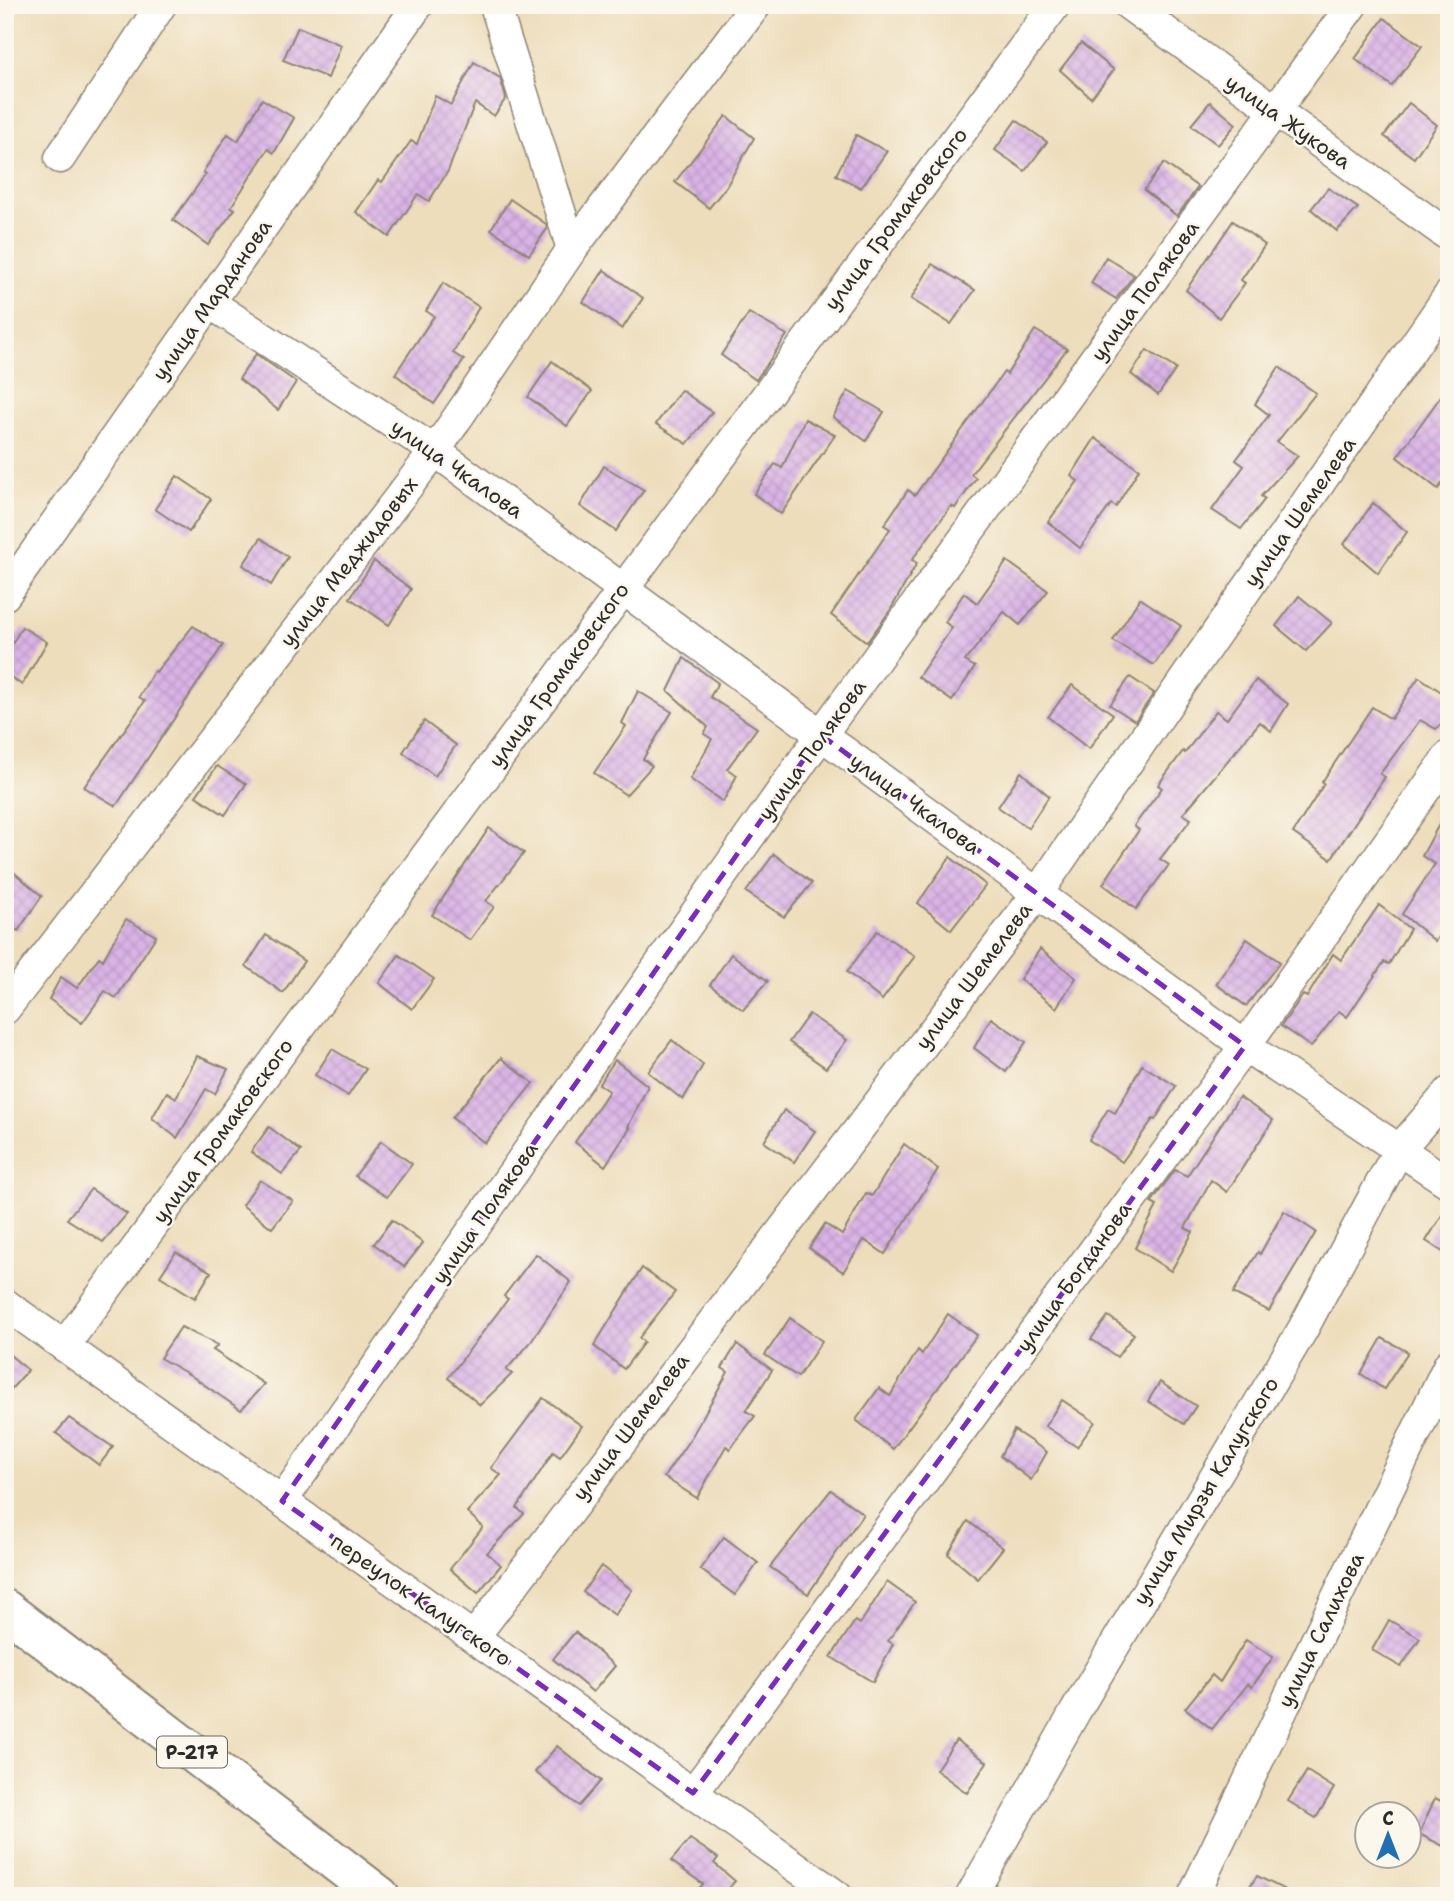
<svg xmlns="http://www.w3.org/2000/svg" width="1454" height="1901" viewBox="0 0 1454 1901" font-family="'Shantell Sans',sans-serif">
<defs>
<pattern id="building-cross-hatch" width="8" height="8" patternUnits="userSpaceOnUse" patternTransform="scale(1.75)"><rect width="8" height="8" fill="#dab3e6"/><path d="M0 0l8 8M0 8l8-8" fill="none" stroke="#bb9ac5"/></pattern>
</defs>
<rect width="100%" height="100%" fill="#fbf7ec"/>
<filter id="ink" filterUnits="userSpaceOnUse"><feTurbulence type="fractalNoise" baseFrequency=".0143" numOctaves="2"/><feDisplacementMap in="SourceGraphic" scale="14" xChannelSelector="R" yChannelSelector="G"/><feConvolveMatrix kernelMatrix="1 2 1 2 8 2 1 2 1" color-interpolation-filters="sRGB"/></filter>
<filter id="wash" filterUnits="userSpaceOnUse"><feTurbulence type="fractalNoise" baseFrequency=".00686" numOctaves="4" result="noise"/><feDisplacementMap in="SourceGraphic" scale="28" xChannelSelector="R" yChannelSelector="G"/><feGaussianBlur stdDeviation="1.57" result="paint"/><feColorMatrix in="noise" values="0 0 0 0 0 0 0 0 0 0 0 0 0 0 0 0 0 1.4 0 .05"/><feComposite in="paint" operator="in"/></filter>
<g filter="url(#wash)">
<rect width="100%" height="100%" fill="#edddbb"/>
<g id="blocks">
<g fill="url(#building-cross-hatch)">
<path d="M1384,18L1422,46L1392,86L1355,59Z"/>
<path d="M298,27L341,45L328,78L283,60Z"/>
<path d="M1081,43L1114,70L1091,98L1060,70Z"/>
<path d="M474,62L500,78L506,98L494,116L475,103L448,171L429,201L418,194L389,237L356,212L378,180L382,182L411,141L417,144L435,96L451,105Z"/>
<path d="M262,99L294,118L274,153L268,149L231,207L235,209L208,245L173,220L206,174L203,172L228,134L238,141Z"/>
<path d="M1210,102L1236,124L1218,145L1191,125Z"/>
<path d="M1409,103L1437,125L1414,158L1384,136Z"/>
<path d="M726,116L754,138L726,187L709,208L675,182Z"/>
<path d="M1016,120L1047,142L1025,171L995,150Z"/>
<path d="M856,135L887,151L861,188L836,175Z"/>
<path d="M1164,163L1198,187L1177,216L1144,190Z"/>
<path d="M1328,188L1358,208L1337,231L1311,209Z"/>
<path d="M510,199L546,224L547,229L529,255L491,229Z"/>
<path d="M1233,221L1265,245L1241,280L1245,283L1219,318L1186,290Z"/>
<path d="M1106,257L1134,275L1116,299L1091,283Z"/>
<path d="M932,264L975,290L951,324L911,299Z"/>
<path d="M604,270L643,298L622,329L583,302Z"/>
<path d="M443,283L479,307L453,353L464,360L434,404L395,374L434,316L426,311Z"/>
<path d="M749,313L787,335L756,380L721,355Z"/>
<path d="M1035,330L1067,349L971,474L976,478L955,508L951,506L912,560L917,563L891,609L867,642L831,615L890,529L884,525L908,490L915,495L1004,372L1007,374Z"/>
<path d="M1147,350L1176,369L1158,395L1131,374Z"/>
<path d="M256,354L296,382L278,410L239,379Z"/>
<path d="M552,361L592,391L567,426L528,397Z"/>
<path d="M1279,367L1316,393L1277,442L1298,456L1261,496L1265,499L1241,529L1212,510L1244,466L1236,460L1269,415L1255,404Z"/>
<path d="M1449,385V474L1438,489L1397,457Z"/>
<path d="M681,390L712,412L687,444L656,424Z"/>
<path d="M848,391L884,412L866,441L833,417Z"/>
<path d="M805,419L835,435L781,514L754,494L775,464L782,468Z"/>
<path d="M1095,438L1139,469L1116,507L1111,504L1080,548L1048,522L1078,481L1071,476Z"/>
<path d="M604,466L644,490L616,531L580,506Z"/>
<path d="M177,476L211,499L189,532L155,509Z"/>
<path d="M1373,503L1407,532L1378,573L1344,544Z"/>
<path d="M261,538L288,557L271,585L243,565Z"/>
<path d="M374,561L411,589L389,625L350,598Z"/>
<path d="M1007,561L1048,591L1020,625L1004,612L965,661L975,667L952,701L918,677L952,628L945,622L964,593L977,603Z"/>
<path d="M1299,596L1332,623L1306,651L1276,626Z"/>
<path d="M1140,598L1181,626L1154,665L1113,641Z"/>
<path d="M193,626L223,645L116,806L84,787L145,701L139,697L154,671L156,672Z"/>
<path d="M22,627L47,642L22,685L5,673V656Z"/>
<path d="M684,658L718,683L710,697L757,728L727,769L737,775L723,802L690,779L712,739L704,734L708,727L668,691Z"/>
<path d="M1130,677L1154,693L1135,721L1110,705Z"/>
<path d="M1419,677L1449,697V715L1436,729L1420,720L1380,774L1385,777L1331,859L1293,833L1324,784L1322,782L1372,707L1391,719Z"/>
<path d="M1256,680L1288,704L1271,731L1260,722L1183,814L1191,819L1160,859L1169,865L1136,909L1103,884L1139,830L1134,826L1162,788L1158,785L1183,751L1185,753L1216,711L1227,719Z"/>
<path d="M1072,685L1113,714L1089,749L1048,717Z"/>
<path d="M638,691L672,712L643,759L652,766L626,795L594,773L626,726L622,723Z"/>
<path d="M424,721L456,745L435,776L403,752Z"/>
<path d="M217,766L246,784L225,815L196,796Z"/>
<path d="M1021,772L1049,796L1028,828L998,807Z"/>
<path d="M1449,806V922L1435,941L1402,914L1435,864L1422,856Z"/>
<path d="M489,828L524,853L486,901L494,907L470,940L432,915Z"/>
<path d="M774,854L812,883L784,917L746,892Z"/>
<path d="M950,857L986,885L951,930L918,903Z"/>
<path d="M5,865L42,896L18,931L5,921Z"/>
<path d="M1379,905L1410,929L1389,964L1384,962L1347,1017L1339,1011L1311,1047L1281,1026L1303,995L1307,997L1333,954L1341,960Z"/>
<path d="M126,919L156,936L116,998L105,991L82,1023L49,999L61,977L77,988L99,957L103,960Z"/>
<path d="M877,931L915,956L882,1000L847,972Z"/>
<path d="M266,935L304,961L283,993L246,966Z"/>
<path d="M1247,939L1280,962L1246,1006L1216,984Z"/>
<path d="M1040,949L1076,978L1056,1008L1020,979Z"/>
<path d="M731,954L768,981L743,1010L710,985Z"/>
<path d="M399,955L434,979L412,1009L379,983Z"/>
<path d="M809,1014L847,1040L826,1068L789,1042Z"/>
<path d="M991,1018L1026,1042L1006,1072L974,1048Z"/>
<path d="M672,1040L703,1065L683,1100L648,1072Z"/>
<path d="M332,1049L366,1069L348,1096L315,1075Z"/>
<path d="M197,1056L228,1069L215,1094L206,1089L177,1138L152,1118L167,1092L176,1098Z"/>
<path d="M501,1058L533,1083L485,1143L452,1118Z"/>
<path d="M615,1060L648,1086L628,1127L630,1128L605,1166L575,1142L609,1091L599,1084Z"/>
<path d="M1142,1065L1176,1086L1155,1120L1153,1119L1122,1162L1089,1140L1108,1109L1115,1113Z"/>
<path d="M1239,1097L1273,1120L1227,1192L1211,1180L1185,1228L1193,1232L1171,1271L1135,1248L1157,1206L1151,1203L1175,1170L1187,1176Z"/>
<path d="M784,1110L815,1131L794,1162L764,1142Z"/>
<path d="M269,1127L301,1151L282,1174L251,1152Z"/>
<path d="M381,1141L412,1164L387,1197L355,1176Z"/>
<path d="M904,1144L938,1169L885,1254L864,1240L843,1272L809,1248L825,1224L842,1235L866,1193L872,1196Z"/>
<path d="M260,1180L293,1201L272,1228L242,1205Z"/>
<path d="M91,1189L127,1214L103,1242L67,1219Z"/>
<path d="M1449,1204V1256L1426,1241Z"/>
<path d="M1284,1211L1316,1232L1269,1311L1233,1293L1258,1252L1260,1254Z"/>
<path d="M392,1220L423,1243L404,1267L374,1244Z"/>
<path d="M176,1252L211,1272L195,1298L160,1276Z"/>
<path d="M536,1254L571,1282L531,1342L506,1370L512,1374L480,1405L448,1378L508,1299L504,1296Z"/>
<path d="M642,1268L675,1292L639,1338L644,1342L624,1369L594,1346Z"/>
<path d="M948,1314L977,1335L893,1449L856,1420L879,1388L890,1396L918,1350L922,1354Z"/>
<path d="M1108,1316L1134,1334L1117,1357L1091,1339Z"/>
<path d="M790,1318L822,1341L798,1377L765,1355Z"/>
<path d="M181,1327L218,1345L213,1350L264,1384L241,1410L190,1375L160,1358Z"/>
<path d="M1382,1338L1408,1352L1384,1389L1361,1374Z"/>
<path d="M737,1344L772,1370L746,1411L755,1416L730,1449L726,1446L697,1498L664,1477L692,1436L728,1372L722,1368Z"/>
<path d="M5,1351L28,1370L5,1396Z"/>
<path d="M1160,1382L1196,1406L1184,1424L1148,1401Z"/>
<path d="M543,1398L582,1426L560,1457L553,1452L517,1508L524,1514L487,1553L501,1565L478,1593L450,1569L483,1527L467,1512L501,1475L491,1468Z"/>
<path d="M1062,1400L1095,1422L1077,1447L1045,1426Z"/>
<path d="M69,1418L113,1447L99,1465L56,1433Z"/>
<path d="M1014,1430L1047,1452L1031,1480L1000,1456Z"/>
<path d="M831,1490L863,1514L808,1594L770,1567Z"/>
<path d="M968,1521L1003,1548L978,1579L948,1554Z"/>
<path d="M724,1537L758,1563L735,1595L700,1569Z"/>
<path d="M601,1566L632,1590L615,1615L583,1592Z"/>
<path d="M887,1582L915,1602L888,1641L893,1644L873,1682L831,1657L855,1621L860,1624Z"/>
<path d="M1389,1620L1420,1638L1401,1667L1372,1650Z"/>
<path d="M575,1632L615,1666L593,1692L553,1659Z"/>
<path d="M1246,1640L1273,1657L1252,1687L1248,1684L1212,1729L1185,1708L1212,1675L1220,1682Z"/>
<path d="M956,1740L987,1762L967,1793L936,1770Z"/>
<path d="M557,1746L601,1781L579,1806L535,1772Z"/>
<path d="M1307,1771L1334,1788L1316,1818L1288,1801Z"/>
<path d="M1435,1798L1449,1805V1849L1419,1834Z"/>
<path d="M690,1839L718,1858L714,1863L735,1881L722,1896H693L703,1884L671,1861Z"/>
<path d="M1257,1876L1297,1896H1243Z"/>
</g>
</g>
</g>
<g filter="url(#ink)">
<use href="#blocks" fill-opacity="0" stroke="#8c8473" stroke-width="2"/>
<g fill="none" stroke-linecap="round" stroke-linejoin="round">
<defs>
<g id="minor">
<path d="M495,5L572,249"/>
<path d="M1129,5L1449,236"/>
<path d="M60,158L161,5"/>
<path d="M210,303L435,451L1245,1046L1449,1183"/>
<path d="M5,595L418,5"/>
<path d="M5,1009L435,451L572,249L756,5"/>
<path d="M5,1304L837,1896"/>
<path d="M64,1346L1055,5"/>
<path d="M282,1501L821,735L1352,5"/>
<path d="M474,1637L1037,894L1449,295"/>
<path d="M693,1793L1245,1046L1449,756"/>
<path d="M971,1896L1075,1712L1303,1329L1398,1151L1449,1092"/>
<path d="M1193,1896L1449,1364"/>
</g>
<path id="highway" d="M5,1609L380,1896"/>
</defs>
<use href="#minor" stroke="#8c8473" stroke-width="33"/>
<use href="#highway" stroke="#8c8473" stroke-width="42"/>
<use href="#minor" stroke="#fff" stroke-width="30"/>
<use href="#highway" stroke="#fff" stroke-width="38"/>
</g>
</g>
<path fill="none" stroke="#7b2cbf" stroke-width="5" stroke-dasharray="14 9" stroke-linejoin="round" d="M821,735L1245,1046L693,1793L282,1501Z"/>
<g text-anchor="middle" stroke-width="5" stroke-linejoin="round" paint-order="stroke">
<rect fill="#fbf7ec" stroke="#696865" stroke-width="2" x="157" y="1736.5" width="70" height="31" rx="5"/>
<g font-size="19" font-weight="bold" fill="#2b2b2b">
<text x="192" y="1759">Р-217</text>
</g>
<g font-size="21" fill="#2b2b2b" stroke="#fbf7ec">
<text transform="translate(1288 122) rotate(35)" y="7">улица Жукова</text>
<text transform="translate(896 219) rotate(-53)" y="7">улица Громаковского</text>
<text transform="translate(1145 291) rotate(-54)" y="7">улица Полякова</text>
<text transform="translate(212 300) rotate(-55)" y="7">улица Марданова</text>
<text transform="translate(457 469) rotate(35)" y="7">улица Чкалова</text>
<text transform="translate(1300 512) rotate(-55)" y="7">улица Шемелева</text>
<text transform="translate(349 562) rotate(-52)" y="7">улица Меджидовых</text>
<text transform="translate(559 675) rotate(-54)" y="7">улица Громаковского</text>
<text transform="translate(812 750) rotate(-54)" y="7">улица Полякова</text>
<text transform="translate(915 804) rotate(36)" y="7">улица Чкалова</text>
<text transform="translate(974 976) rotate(-53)" y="7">улица Шемелева</text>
<text transform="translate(223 1131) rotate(-54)" y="7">улица Громаковского</text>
<text transform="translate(485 1213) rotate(-55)" y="7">улица Полякова</text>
<text transform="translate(1074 1277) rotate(-54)" y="7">улица Богданова</text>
<text transform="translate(631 1427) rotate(-53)" y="7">улица Шемелева</text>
<text transform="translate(1206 1491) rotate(-59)" y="7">улица Мирзы Калугского</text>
<text transform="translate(421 1600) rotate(35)" y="7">переулок Калугского</text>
<text transform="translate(1321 1630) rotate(-64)" y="7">улица Салихова</text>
</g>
</g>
<rect width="1454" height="1901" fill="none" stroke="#fbf7ec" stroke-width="28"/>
<g transform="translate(1388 1835)"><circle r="33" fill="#fbf7ec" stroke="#a8a59f" stroke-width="2"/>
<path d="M0-5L12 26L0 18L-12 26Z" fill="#1f6fb2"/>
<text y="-10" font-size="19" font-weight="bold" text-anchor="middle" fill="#2b2b2b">С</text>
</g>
</svg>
